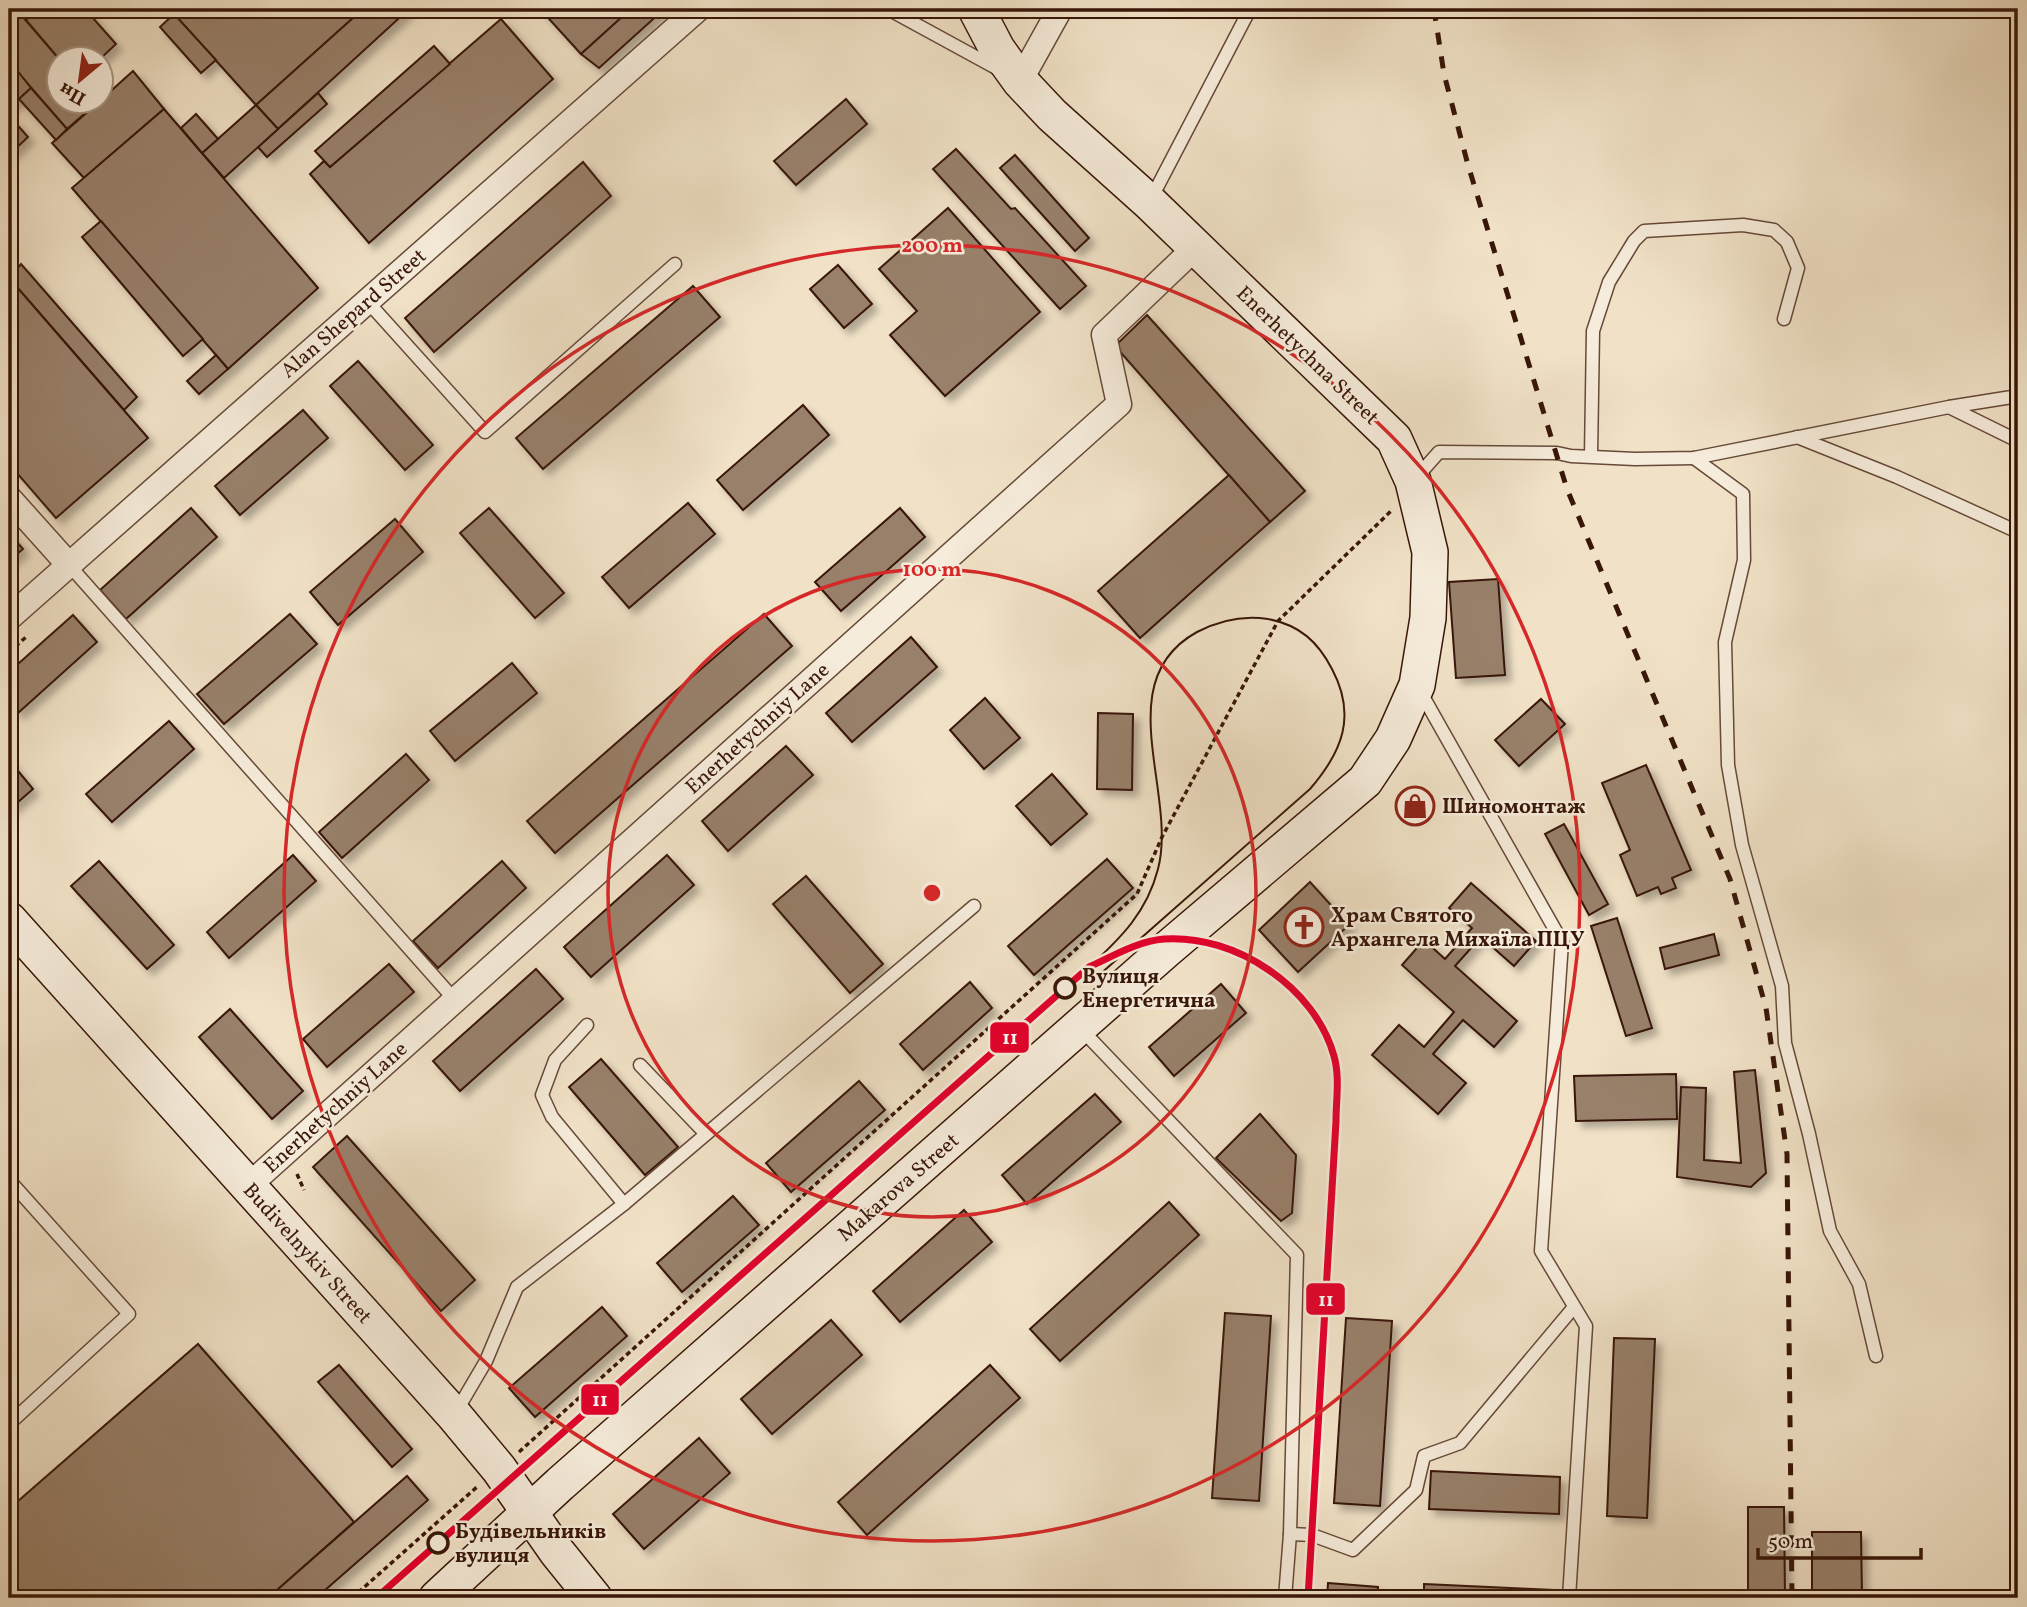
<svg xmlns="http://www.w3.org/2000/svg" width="2027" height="1607" viewBox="0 0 2027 1607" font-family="Vollkorn,serif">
<defs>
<filter id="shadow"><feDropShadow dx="6" dy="6" stdDeviation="3.5" flood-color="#0004"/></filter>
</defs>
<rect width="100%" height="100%" fill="#f1e2c7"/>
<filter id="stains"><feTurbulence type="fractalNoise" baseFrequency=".00286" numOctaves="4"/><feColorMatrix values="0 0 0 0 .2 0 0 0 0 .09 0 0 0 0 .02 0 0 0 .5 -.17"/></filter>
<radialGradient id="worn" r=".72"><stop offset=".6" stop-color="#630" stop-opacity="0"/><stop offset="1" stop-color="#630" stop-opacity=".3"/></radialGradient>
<g fill="#98806b" stroke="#381608" stroke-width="2" filter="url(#shadow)">
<path d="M9,9H16L60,60V102H98L67,129L9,62Z"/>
<path d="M39,9H85L116,44L99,60H60L26,20Z"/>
<path d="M180,9H363L256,105L174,14Z"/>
<path d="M363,9H409L278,129L256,105Z"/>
<path d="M540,9H615L622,17L581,54Z"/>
<path d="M615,9H658L661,12L599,68L581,54L622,17Z"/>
<path d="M174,14L216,60L201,73L160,27Z"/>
<path d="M501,19L553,79L369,243L310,174L324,161L330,167Z"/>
<path d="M434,46L450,64L330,167L315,151Z"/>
<path d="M9,62L19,73L9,82Z"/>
<path d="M133,71L164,109L84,178L52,143L99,102H102V99Z"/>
<path d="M19,73L31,88L9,108V82Z"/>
<path d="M31,88L67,129L56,140L19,99Z"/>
<path d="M318,93L327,104L267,157L258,147Z"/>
<path d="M846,99L867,124L796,185L774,161Z"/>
<path d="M256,105L278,129L224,178L202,153Z"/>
<path d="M164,109L318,288L228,369L72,188Z"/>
<path d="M196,114L218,139L202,153L181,128Z"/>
<path d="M13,120L28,137L9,155V124Z"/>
<path d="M956,149L1011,209L1015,208L1086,286L1060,309L933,169Z"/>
<path d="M1015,155L1089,238L1075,251L1000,168Z"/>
<path d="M583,162L611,196L434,352L405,318Z"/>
<path d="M948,208L1040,312L945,396L890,335L917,311L879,269Z"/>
<path d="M101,221L203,339L183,356L82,237Z"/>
<path d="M21,264L137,397L124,410L9,278Z"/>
<path d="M838,265L872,304L844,328L810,289Z"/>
<path d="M9,278L148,438L56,518L9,464Z"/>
<path d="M693,286L720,317L543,469L516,438Z"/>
<path d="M1147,315L1305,491L1270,522L1115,346Z"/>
<path d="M216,355L228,369L199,394L187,381Z"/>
<path d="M358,361L433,445L405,470L330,386Z"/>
<path d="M803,405L829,435L743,510L717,480Z"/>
<path d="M303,410L328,438L240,515L215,486Z"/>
<path d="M1229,475L1270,522L1140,638L1098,591Z"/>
<path d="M688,503L715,534L629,608L602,577Z"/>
<path d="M191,508L217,537L126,619L100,590Z"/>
<path d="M489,508L564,593L535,618L460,533Z"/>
<path d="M900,508L925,537L841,611L815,582Z"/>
<path d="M395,519L423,552L338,625L310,592Z"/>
<path d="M9,533L23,549L9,561Z"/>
<path d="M1498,579L1505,675L1456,678L1449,582Z"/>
<path d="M290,614L317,644L224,724L197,694Z"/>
<path d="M764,614L792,646L555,853L527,821Z"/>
<path d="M73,615L97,642L18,713L9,702V672Z"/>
<path d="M911,637L937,667L852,742L826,713Z"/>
<path d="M512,663L537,693L455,761L430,731Z"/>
<path d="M985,698L1020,738L984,769L950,730Z"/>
<path d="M1541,699L1565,724L1519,766L1495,740Z"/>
<path d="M1098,713L1133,714L1132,790L1097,789Z"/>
<path d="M169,721L194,749L112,822L86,794Z"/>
<path d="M786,746L813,775L728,851L702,821Z"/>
<path d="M406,754L429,780L342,858L319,832Z"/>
<path d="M9,760L33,789L9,810Z"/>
<path d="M1646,765L1691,870L1672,878L1676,888L1661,894L1658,887L1637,896L1620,855L1630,850L1602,783Z"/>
<path d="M1052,774L1087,814L1051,845L1016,806Z"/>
<path d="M1564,824L1608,904L1589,915L1545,834Z"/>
<path d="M293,855L316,881L229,958L207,932Z"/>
<path d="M667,855L694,885L591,977L564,947Z"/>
<path d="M1107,859L1133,888L1034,975L1008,946Z"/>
<path d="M99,861L174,945L147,969L71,886Z"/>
<path d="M502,861L526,888L438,968L413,941Z"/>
<path d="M806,876L883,964L850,993L773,904Z"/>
<path d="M1310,882L1349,925L1298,972L1259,930Z"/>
<path d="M1471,883L1536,941L1514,966L1481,937L1455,966L1517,1021L1494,1047L1463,1020L1433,1054L1466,1083L1438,1114L1372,1055L1399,1025L1424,1047L1454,1012L1402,965L1424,940L1445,959L1472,928L1449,908Z"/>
<path d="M1617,918L1652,1028L1626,1036L1591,926Z"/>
<path d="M1714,934L1719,955L1665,969L1660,948Z"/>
<path d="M389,964L414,992L327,1067L303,1039Z"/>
<path d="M536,969L563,999L460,1091L433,1061Z"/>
<path d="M970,982L992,1008L923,1070L900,1044Z"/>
<path d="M1221,984L1246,1013L1174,1076L1149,1047Z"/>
<path d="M230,1009L303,1091L272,1119L199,1037Z"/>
<path d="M601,1059L678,1147L645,1175L569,1087Z"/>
<path d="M1755,1070L1766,1173L1751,1187L1677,1177L1681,1087L1706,1088L1704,1160L1741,1163L1734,1072Z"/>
<path d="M1676,1074L1677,1119L1576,1121L1574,1076Z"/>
<path d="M859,1081L885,1110L791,1192L766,1163Z"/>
<path d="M1095,1094L1121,1122L1027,1204L1002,1175Z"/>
<path d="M1260,1114L1296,1155L1292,1213L1281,1221L1216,1158Z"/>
<path d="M347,1136L475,1280L441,1311L313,1167Z"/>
<path d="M733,1196L759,1225L682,1292L657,1263Z"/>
<path d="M1169,1202L1199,1235L1060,1361L1030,1329Z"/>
<path d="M964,1210L992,1242L900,1322L873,1291Z"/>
<path d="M602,1307L627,1336L535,1417L509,1388Z"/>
<path d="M1225,1313L1271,1316L1259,1501L1212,1498Z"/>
<path d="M1346,1318L1392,1321L1380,1506L1334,1503Z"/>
<path d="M831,1320L862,1355L772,1434L741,1399Z"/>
<path d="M1614,1338L1655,1339L1647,1518L1607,1516Z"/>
<path d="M198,1344L354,1522L268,1598H9V1509Z"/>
<path d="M339,1365L412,1449L392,1467L318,1382Z"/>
<path d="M990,1365L1020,1398L867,1535L838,1502Z"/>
<path d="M699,1438L730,1473L644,1549L613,1514Z"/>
<path d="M1431,1471L1560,1477L1559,1514L1429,1509Z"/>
<path d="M407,1476L428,1500L316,1598H268Z"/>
<path d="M1748,1507H1784L1785,1598H1748Z"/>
<path d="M1812,1532H1861L1862,1598H1812Z"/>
<path d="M1328,1583L1378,1587L1377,1598H1327Z"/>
<path d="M1424,1584L1553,1590V1598H1424Z"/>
</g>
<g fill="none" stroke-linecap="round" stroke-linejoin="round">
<defs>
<g id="lane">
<path d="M888,9L998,69"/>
<path d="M1151,199L1250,9"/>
<path d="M367,301L485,432L675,264"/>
<path d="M1949,407L2018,441"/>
<path d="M1797,437L1897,477L2018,532"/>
<path d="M1591,456L1593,331L1609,282L1634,241L1644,231L1743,225L1774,230L1787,242L1798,268L1784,319"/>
<path d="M1694,458L1743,494L1744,560L1725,642L1728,765L1742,845L1782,986L1785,1043L1809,1134L1830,1231L1859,1284L1876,1356"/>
<path d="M1415,479L1439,452L1557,453L1571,456L1635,459L1694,458L1949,407L2018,396"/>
<path d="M69,565L454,999"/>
<path d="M1420,691L1562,942L1541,1251L1586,1326L1569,1598"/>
<path d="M587,1025L555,1060L542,1095L552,1117L624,1204"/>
<path d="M1080,1028L1297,1255L1290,1534L1285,1598"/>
<path d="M640,1065L706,1134"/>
<path d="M9,1180L129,1314L9,1424"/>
<path d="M456,1412L486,1361L517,1287L624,1204L974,906"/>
<path d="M1290,1534L1312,1535L1353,1550L1416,1490L1424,1456L1460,1443L1574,1307"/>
</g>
<g id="street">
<path d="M1020,81L1060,9"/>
<path d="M9,498L69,565"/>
<path d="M9,618L698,9"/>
<path d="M248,1186L1119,404L1104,335L1196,247"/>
</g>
<g id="secondary">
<path d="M9,920L454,1415L499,1469L557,1552L594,1598"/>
<path d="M437,1598L560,1484L1166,950L1365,781L1393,739L1417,685L1428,618L1430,552L1413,481L1394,439L1149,202L1052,115L1020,81L997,49L976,9"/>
</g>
</defs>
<use href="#lane" stroke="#664938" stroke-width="15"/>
<use href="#street" stroke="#664938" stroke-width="27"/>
<use href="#secondary" stroke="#381608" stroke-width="38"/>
<g stroke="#381608" stroke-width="3.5" stroke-dasharray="5 3.5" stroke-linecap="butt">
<path d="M9,652L26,637"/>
<path d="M297,1174L304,1190"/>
<path d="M519,1452L1137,894L1162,837L1278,621L1391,511"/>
<path d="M352,1598L478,1486"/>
</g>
<use href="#lane" stroke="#f6ecdb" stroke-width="12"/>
<use href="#street" stroke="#f6ecdb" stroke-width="24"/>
<use href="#secondary" stroke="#f6ecdb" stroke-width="35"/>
<path stroke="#381608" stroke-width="2" d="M1089,967C1121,938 1147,912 1158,869C1178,793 1108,681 1197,632C1220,620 1243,615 1268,619C1300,625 1318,642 1332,669C1357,716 1342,752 1310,789L1098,976"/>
<path stroke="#381608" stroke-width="5" stroke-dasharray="12 12" stroke-linecap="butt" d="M1434,9L1444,74L1468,165L1567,489L1730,879L1766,1008L1787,1154L1792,1598"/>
<defs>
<path id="tram-1" d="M376,1598L1089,967C1113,956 1138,941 1164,939C1235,934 1315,987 1334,1056C1340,1077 1336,1100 1336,1121L1308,1598"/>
</defs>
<use href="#tram-1" stroke="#f6ecdb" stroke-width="12"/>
<use href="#tram-1" stroke="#e4002b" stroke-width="7"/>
</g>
<g fill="none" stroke="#d62828" stroke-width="3.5">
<circle cx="932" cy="893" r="324"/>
<circle cx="932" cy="893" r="648"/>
</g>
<defs>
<symbol id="shop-ring" viewBox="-11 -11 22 22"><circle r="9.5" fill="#f6ecdb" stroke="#8f2418" stroke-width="1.5"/><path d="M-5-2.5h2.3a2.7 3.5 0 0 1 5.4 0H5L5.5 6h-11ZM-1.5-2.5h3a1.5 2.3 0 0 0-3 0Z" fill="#8f2418"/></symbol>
<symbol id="church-ring" viewBox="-11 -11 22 22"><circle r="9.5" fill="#f6ecdb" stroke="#8f2418" stroke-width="1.5"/><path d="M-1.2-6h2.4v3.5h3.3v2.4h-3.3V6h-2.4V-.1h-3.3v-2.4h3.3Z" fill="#8f2418"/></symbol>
</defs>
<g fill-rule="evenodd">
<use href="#shop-ring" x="1393" y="784" width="44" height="44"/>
<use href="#church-ring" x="1282" y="905" width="44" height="44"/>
</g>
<g fill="#f6ecdb" stroke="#381608" stroke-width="3.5">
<circle cx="1065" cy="988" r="10"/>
<circle cx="438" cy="1543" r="10"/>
</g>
<g text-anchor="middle" stroke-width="5" stroke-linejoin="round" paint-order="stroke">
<g font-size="21" fill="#381608" stroke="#f6ecdb">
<text transform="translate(353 313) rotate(-41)" y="7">Alan Shepard Street</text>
<text transform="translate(1308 355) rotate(44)" y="7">Enerhetychna Street</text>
<text transform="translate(757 728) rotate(-42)" y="7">Enerhetychniy Lane</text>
<text transform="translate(335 1107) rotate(-42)" y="7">Enerhetychniy Lane</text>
<text transform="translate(898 1187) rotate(-41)" y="7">Makarova Street</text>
<text transform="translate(308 1253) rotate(48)" y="7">Budivelnykiv Street</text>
</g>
<g font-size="21" font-weight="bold" fill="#381608" stroke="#f6ecdb" text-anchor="start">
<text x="1442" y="813">Шиномонтаж</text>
<text x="1331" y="922">Храм Святого<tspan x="1331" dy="24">Архангела Михаїла ПЦУ</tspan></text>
</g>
<g font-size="21" font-weight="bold" fill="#381608" stroke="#f6ecdb" text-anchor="start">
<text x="1082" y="983">Вулиця<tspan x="1082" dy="24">Енергетична</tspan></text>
<text x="455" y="1538">Будівельників<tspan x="455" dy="24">вулиця</tspan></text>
</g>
</g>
<circle cx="932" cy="893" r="10" fill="#d62828" stroke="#f6ecdb" stroke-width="3.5"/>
<g font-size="21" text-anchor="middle" font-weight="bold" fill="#d62828" stroke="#f6ecdb" stroke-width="5" stroke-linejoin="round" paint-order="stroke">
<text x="932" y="252">200 m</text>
<text x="932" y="576">100 m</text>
</g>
<g stroke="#f6ecdb" stroke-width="2.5">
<rect x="989" y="1021" width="41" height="33" rx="7" fill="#e4002b"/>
<rect x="1305" y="1282" width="41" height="34" rx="7" fill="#e4002b"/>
<rect x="580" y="1383" width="40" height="33" rx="7" fill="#e4002b"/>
</g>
<g font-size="19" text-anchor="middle" font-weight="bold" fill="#fff">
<text x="1010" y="1044">11</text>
<text x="1326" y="1306">11</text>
<text x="600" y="1406">11</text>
</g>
<rect width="2027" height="1607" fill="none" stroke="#f1e2c7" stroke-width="35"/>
<rect x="10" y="10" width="2006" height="1586" fill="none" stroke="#381608" stroke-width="3.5"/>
<rect x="18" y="18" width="1992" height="1572" fill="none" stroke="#381608" stroke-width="2"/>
<g transform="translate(80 80) rotate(209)"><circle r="33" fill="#f6ecdb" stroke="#aa9687" stroke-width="2"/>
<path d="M0-5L12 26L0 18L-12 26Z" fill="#8f2418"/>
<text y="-10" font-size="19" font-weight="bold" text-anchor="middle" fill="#381608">Пн</text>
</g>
<path d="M1758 1548v10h163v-10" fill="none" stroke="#381608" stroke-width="3.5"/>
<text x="1768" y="1548" font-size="21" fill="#381608" stroke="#f6ecdb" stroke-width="5" paint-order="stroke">50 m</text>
<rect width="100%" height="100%" filter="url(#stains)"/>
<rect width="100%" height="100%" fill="url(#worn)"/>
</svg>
